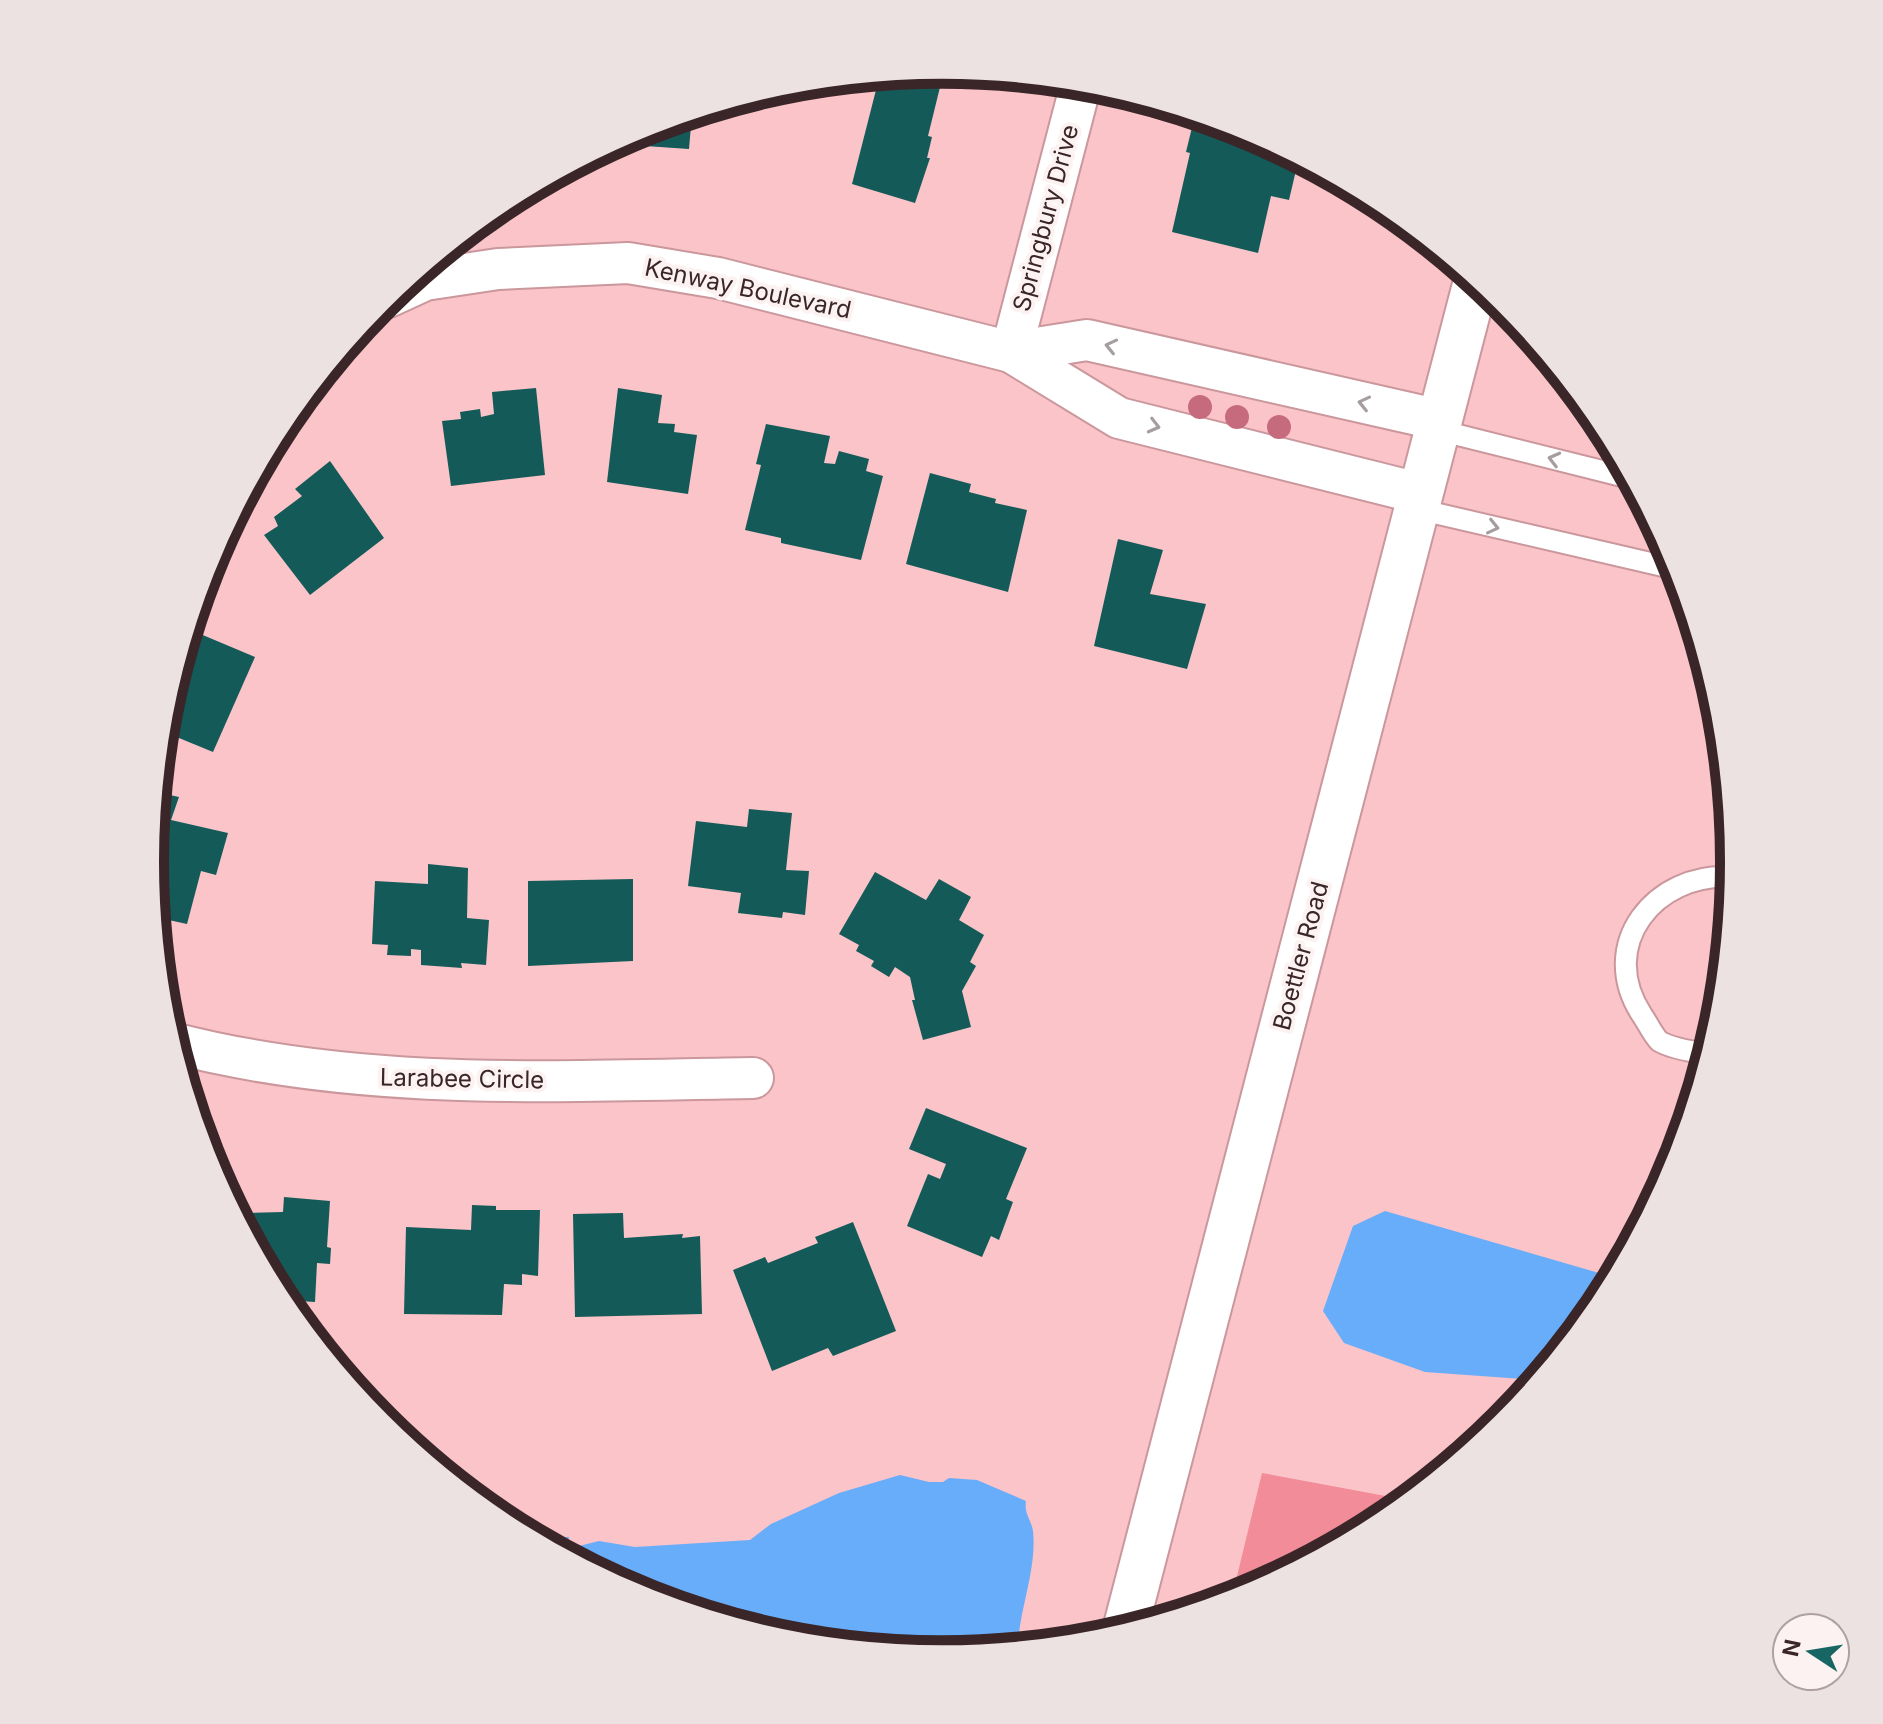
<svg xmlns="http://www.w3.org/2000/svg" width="1883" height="1724" viewBox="0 0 1883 1724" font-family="Inter,sans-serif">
<rect width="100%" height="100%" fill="#fac4c9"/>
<path fill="#f28c99" d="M1262,1473L1407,1500L1381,1521L1232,1597Z"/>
<g fill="#68adfa">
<path d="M1385,1211L1599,1273H1615L1600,1302L1536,1380L1425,1372L1344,1343L1323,1311L1353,1226Z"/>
<path d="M900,1475L929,1482H943L949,1478L977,1480L1026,1501C1024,1514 1031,1519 1033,1531C1037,1570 1019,1609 1018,1647L941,1654L787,1639L638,1594L543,1543L552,1541L555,1537H569L568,1543L579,1546L599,1541L635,1547L750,1540L771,1524L839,1493Z"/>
</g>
<g fill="#145a58">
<path d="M898,74L941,83L928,136L932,137L927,158H930L915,203L852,184L877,86L894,89Z"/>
<path d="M692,114L689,149L645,146L646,128Z"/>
<path d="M1195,115L1245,130L1294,157L1292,165L1297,166L1289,200L1271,196L1258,253L1172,232L1190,153L1186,152Z"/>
<path d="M536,388L545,475L451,486L442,421L461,419L460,412L480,409L481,417L494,414L492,392Z"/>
<path d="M618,388L662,395L658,423L675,424L674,432L697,435L688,494L607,482Z"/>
<path d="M766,424L830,436L824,463L835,464L839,451L869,459L866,471L883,476L861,560L781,543V538L745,530L761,465L756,464Z"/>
<path d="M330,461L384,538L310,595L264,535L278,526L274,517L302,496L295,489Z"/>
<path d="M930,473L971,484L969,492L996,499L995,503L1027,510L1008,592L906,564Z"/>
<path d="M1118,539L1163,550L1150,594L1206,604L1187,669L1094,646Z"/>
<path d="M198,633L255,657L213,752L162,731L171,685Z"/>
<path d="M156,792L179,797L171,820L228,833L216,875L201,871L187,924L155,917L150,862Z"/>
<path d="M749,809L792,813L786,870L809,871L805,915L783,912L782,918L738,913L741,893L688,886L696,821L747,827Z"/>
<path d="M428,864L468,868L467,918L489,920L486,965L461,963L462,968L421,965V950L411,949V956L387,955L388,945L372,944L375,881L428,884Z"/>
<path d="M875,872L926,900L939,879L971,897L959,920L984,935L970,962L976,966L962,991L971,1027L923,1040L912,1000H915L910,977L895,967L889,977L871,966L874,961L856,951L859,945L839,934Z"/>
<path d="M633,879V961L528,966V881Z"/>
<path d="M926,1108L1027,1148L1006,1199L1013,1202L999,1240L991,1236L982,1257L907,1226L928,1174L940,1179L946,1164L909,1149Z"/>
<path d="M284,1197L330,1201L327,1247L331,1248L330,1264L317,1263L315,1302L282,1300L239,1221L240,1213L283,1212Z"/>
<path d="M472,1205L496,1206V1210H540L538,1276L522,1274V1285L504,1284L502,1315L404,1314L406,1227L471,1230Z"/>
<path d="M623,1213L624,1238L683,1234L682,1238L700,1236L702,1314L575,1317L573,1214Z"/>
<path d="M853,1222L896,1331L833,1356L828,1348L772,1371L733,1270L765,1257L768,1263L818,1243L815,1237Z"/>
</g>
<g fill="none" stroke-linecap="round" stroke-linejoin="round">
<defs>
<g id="lane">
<path d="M1438,430L1630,478"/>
<path d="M1417,509L1676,569"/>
<path d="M1707,1054C1694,1052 1670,1048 1659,1041C1653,1035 1647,1022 1642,1015C1596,945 1655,872 1732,877"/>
</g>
<g id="street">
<path d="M388,297L425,280L498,269L628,263L718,278L1011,352L1119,418L1422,494"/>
<path d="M1011,352L1087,340L1440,420"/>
<path d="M1011,352L1081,84"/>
<path d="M173,1043C363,1092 559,1081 753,1078"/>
</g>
<path id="secondary" d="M1125,1630L1476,281"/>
</defs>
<use href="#lane" stroke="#ca979c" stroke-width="24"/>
<use href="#street" stroke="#ca979c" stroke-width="44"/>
<use href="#secondary" stroke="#ca979c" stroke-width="48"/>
<use href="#lane" stroke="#fff" stroke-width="20"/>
<use href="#street" stroke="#fff" stroke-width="40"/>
<use href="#secondary" stroke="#fff" stroke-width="44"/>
</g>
<g fill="#c66b7e">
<circle cx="1200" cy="407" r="12"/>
<circle cx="1237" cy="417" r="12"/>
<circle cx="1279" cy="427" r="12"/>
</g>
<defs><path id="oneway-chevron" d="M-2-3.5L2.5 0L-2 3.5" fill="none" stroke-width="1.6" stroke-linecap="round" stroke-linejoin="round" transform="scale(2)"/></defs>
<g stroke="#a69d9e">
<use href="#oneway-chevron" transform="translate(1111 346) rotate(-167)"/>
<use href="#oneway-chevron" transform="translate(1364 403) rotate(-167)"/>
<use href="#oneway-chevron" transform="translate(1154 426) rotate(14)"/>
<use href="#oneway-chevron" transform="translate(1554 459) rotate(-166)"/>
<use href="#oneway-chevron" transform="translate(1493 527) rotate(13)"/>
</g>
<g text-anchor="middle" stroke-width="8" stroke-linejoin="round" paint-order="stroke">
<g font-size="24" fill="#3a2628" stroke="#fdf2f2">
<text transform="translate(1046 218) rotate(-75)" y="8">Springbury Drive</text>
<text transform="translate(748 289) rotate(12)" y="8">Kenway Boulevard</text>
<text transform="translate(1301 956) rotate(-75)" y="8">Boettler Road</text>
<text transform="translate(462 1079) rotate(1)" y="8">Larabee Circle</text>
</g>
</g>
<path d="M0 0H1883V1724H0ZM164 862a778 778 0 1 1 1556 0a778 778 0 1 1-1556 0Z" fill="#ede2e2" fill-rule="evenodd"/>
<path fill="none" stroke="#3a2628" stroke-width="10" d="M164 862a778 778 0 1 1 1556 0a778 778 0 1 1-1556 0Z"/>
<g transform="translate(1811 1652) rotate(282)"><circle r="38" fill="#fdf2f2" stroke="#afa0a1" stroke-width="2"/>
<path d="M0-6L14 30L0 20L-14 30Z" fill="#186664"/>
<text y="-12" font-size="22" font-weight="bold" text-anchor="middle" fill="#3a2628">N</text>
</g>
</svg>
